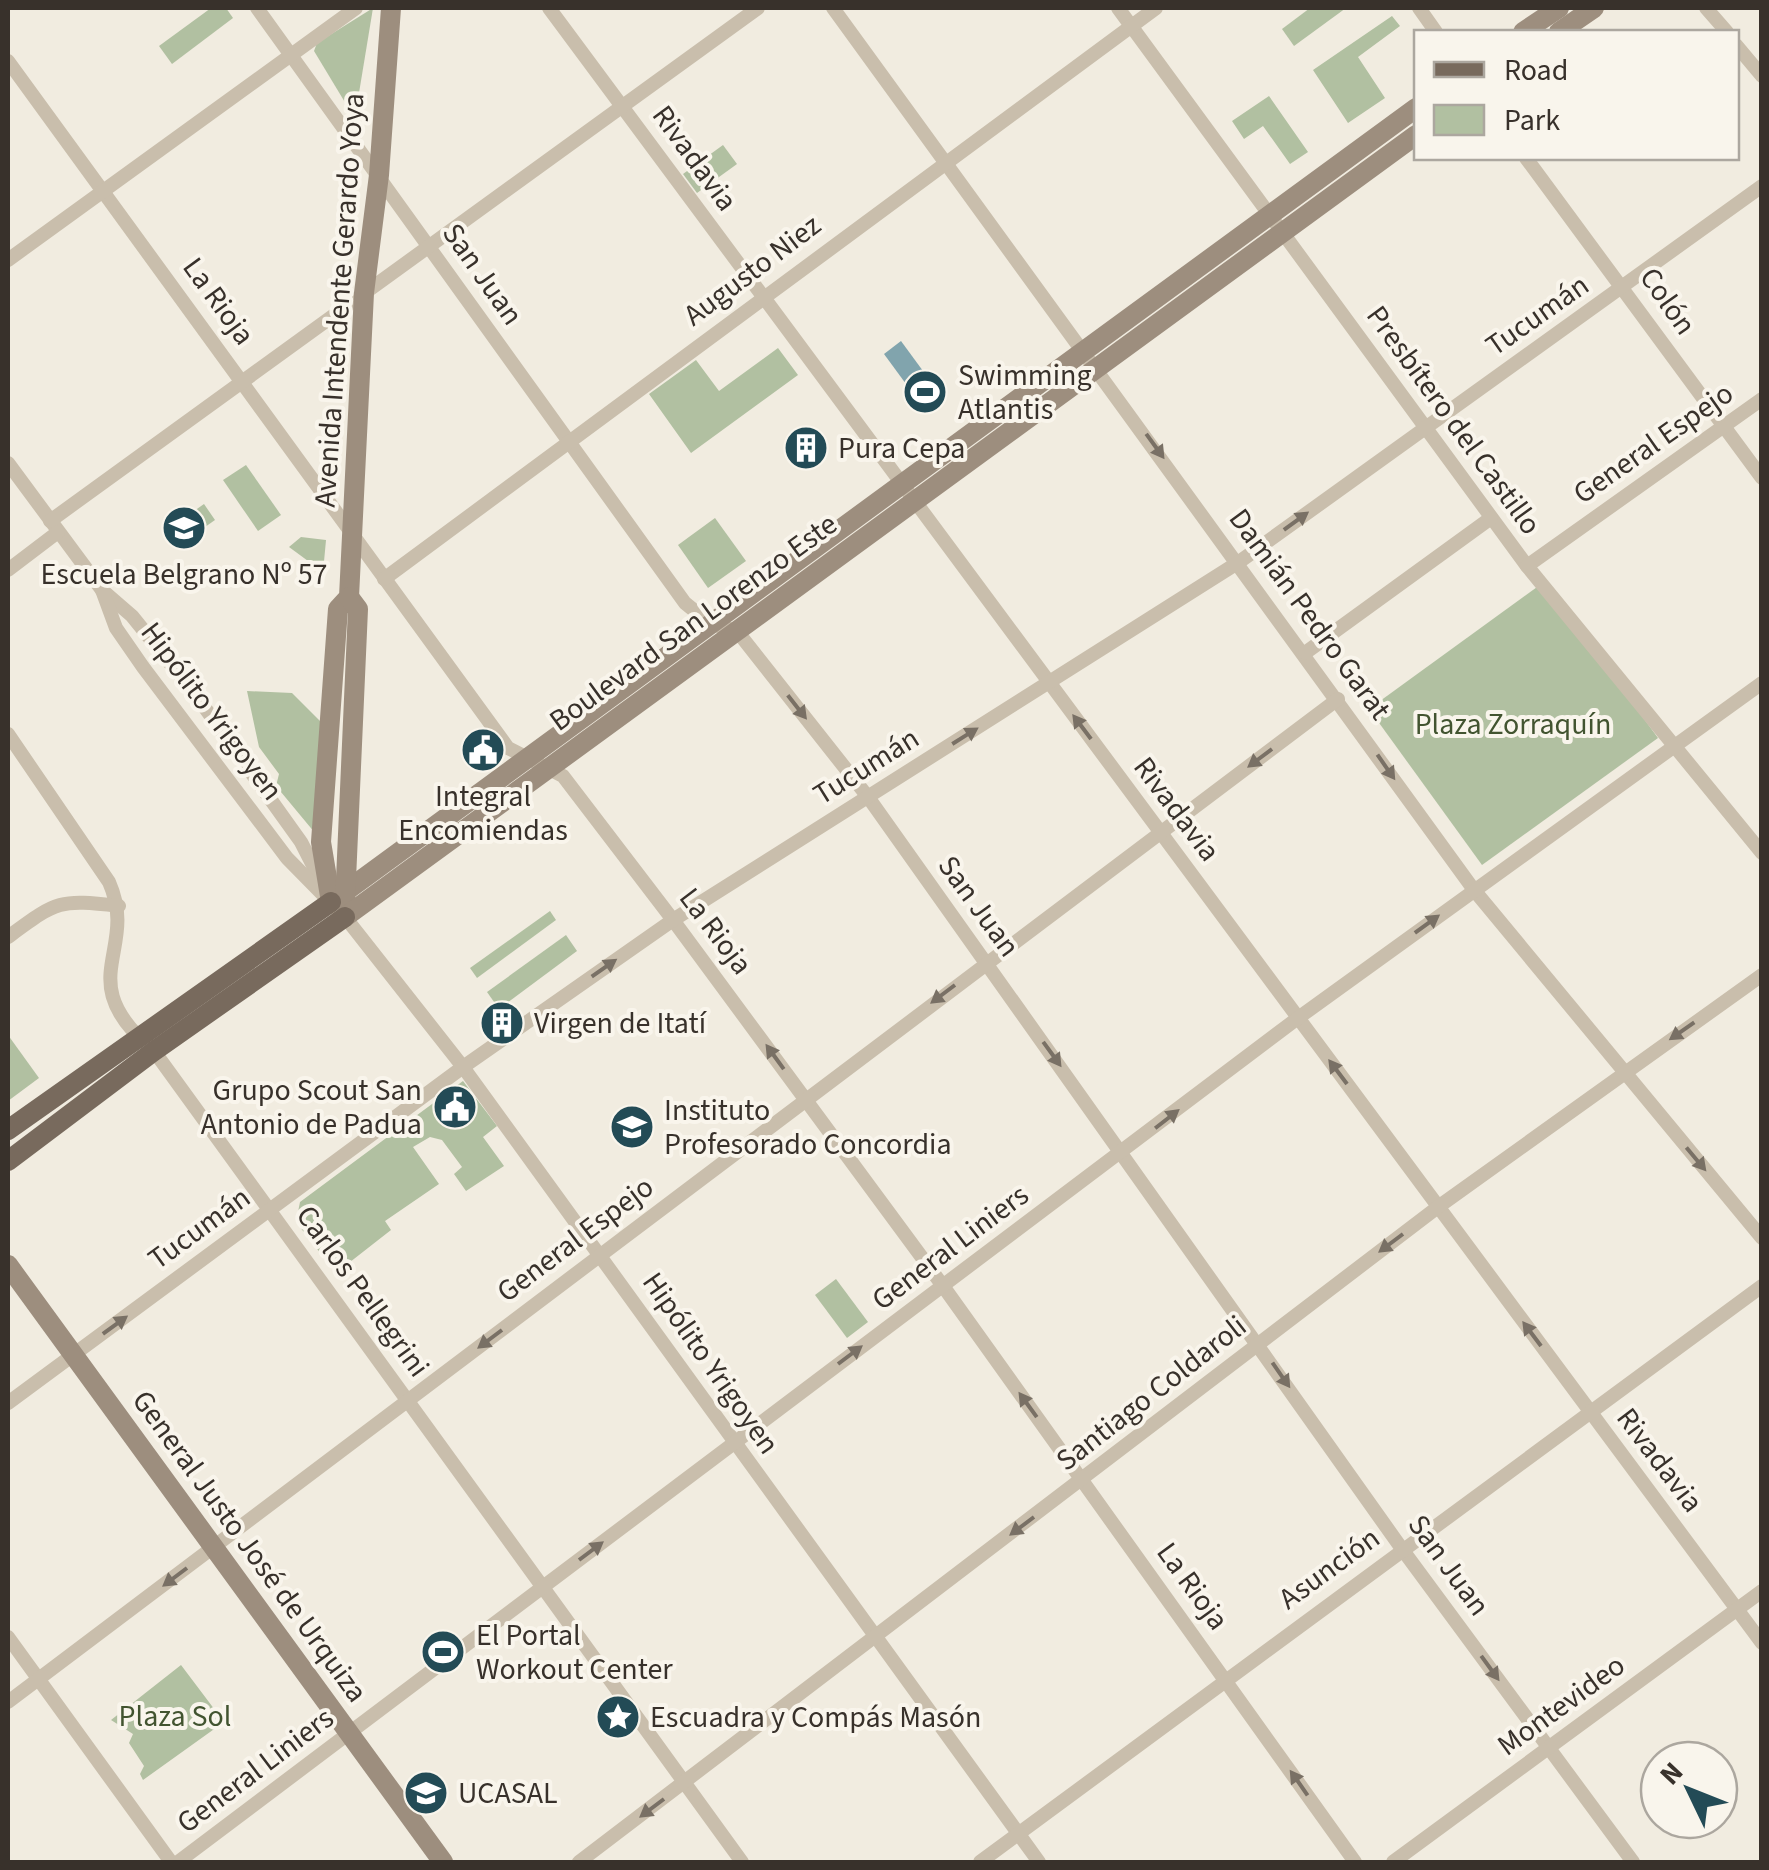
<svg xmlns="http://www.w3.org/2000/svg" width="1769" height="1870" viewBox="0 0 1769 1870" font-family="'Source Sans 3',sans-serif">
<rect width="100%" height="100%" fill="#f1ece0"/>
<g fill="#b1c0a1">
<path d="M211,8H226L233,18L172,64L159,46Z"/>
<path d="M373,8L358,99L346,104L314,51L317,43Z"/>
<path d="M1310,8H1346L1294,46L1282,29Z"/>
<path d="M1392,16L1400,26L1358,57L1385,98L1348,123L1313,70Z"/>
<path d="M1269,96L1308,152L1290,164L1263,126L1244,139L1232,121Z"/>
<path d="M723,145L737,164L697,193L683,174Z"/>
<path d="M778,348L798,375L691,453L649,394L696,360L719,391Z"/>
<path d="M246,465L281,515L258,531L223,480Z"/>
<path d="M204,504L215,520L178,546L167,530Z"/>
<path d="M715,518L746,561L708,588L678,545Z"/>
<path d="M301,537L326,540L323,572L289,547Z"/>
<path d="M1544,582L1658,738L1482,865L1369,709Z"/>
<path d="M247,691L292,693L324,725L315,833L276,786L279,774L259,747Z"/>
<path d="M550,911L556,920L477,978L470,968Z"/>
<path d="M566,935L577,951L499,1009L487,992Z"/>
<path d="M8,1035L39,1078L8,1101Z"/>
<path d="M463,1081L497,1126L483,1137L504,1166L466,1191L454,1174L462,1167L442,1140L430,1137L413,1147L439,1184L385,1221L391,1230L336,1273L296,1222L300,1202Z"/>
<path d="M836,1279L868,1322L847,1338L815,1295Z"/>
<path d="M181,1665L224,1722L143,1780L140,1774L144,1766L129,1743L133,1734L111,1720Z"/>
</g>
<path fill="#81a4ad" d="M901,341L934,386L917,399L884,354Z"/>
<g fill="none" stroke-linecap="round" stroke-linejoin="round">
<g stroke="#c9beac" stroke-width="14">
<path d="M257,8L685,603L711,624L737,631L868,797L1402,1549L1633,1862"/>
<path d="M549,8L1762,1643"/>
<path d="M833,8L1474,890L1762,1238"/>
<path d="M1118,8L1527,566L1762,853"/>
<path d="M1419,8L1436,32"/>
<path d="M1706,8L1727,32"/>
<path d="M1736,45L1762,76"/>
<path d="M8,61L508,748L563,776L673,920L943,1286L1355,1862"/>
<path d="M1526,158L1762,478"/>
<path d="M8,260L356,8"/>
<path d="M8,463L102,590L132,616L195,694L301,842L323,885"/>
<path d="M50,521L758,8"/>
<path d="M1527,566L1762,399"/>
<path d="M8,570L58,532"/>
<path d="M384,579L1156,8"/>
<path d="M102,590L116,628L143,667L287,858L345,917L463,1067L1039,1862"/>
<path d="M1305,653L1491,518"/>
<path d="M8,734L109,882C140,952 69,980 154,1051L742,1862"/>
<path d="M8,937C57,901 58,899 119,906"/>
<path d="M8,1403L463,1067L673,920L1239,562L1762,186"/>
<path d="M8,1637L171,1862"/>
<path d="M8,1702L1338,699"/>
<path d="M178,1862L1298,1018L1762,683"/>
<path d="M579,1862L1438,1207L1762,975"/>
<path d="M980,1862L1762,1286"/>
<path d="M1393,1862L1762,1591"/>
</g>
<g stroke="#9d8e7e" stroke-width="20">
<path d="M391,8L379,175L364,293L349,597L338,609L321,842L331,902L1416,108"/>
<path d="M1523,32L1559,8"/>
<path d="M1559,32L1594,8"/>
<path d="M345,902L358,609L349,597"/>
<path d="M345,917L1416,135"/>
<path d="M8,1265L443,1862"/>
</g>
<g stroke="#786a5d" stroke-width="20">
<path d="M8,1130L331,902"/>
<path d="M8,1161L154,1051L345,917"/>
</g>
</g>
<defs><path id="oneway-solid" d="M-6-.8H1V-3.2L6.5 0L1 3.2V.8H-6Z" transform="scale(2.5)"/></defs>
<g fill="#797065">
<use href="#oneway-solid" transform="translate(1155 446) rotate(54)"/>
<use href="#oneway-solid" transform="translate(1296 521) rotate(-36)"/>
<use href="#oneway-solid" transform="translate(797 707) rotate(52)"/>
<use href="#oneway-solid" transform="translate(1082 727) rotate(-127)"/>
<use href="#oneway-solid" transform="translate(965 736) rotate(-32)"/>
<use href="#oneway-solid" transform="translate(1260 758) rotate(143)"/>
<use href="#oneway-solid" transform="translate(1386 767) rotate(55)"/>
<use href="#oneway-solid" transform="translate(1427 924) rotate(-36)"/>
<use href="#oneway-solid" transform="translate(604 968) rotate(-35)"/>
<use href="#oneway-solid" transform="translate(943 994) rotate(143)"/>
<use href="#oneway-solid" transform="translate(1682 1031) rotate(145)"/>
<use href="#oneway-solid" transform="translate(1052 1054) rotate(54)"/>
<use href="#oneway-solid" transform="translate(775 1057) rotate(-126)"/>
<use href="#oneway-solid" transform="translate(1338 1072) rotate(-127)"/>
<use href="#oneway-solid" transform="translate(1167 1119) rotate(-38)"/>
<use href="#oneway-solid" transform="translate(1696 1159) rotate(50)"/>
<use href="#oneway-solid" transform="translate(1391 1243) rotate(143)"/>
<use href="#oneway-solid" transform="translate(115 1325) rotate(-36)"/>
<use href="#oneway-solid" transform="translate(1532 1334) rotate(-127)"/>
<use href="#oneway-solid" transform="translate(490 1339) rotate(143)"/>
<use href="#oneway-solid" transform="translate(850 1355) rotate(-37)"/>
<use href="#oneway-solid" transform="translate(1281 1375) rotate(55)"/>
<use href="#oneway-solid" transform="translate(1028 1405) rotate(-126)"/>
<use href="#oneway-solid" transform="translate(1022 1526) rotate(143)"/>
<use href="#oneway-solid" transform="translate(591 1551) rotate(-37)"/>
<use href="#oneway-solid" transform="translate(175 1577) rotate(143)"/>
<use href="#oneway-solid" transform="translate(1490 1668) rotate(54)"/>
<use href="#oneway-solid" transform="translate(1299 1783) rotate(-125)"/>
<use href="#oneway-solid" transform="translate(652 1808) rotate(143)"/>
</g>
<defs>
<symbol id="stadium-disc" viewBox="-11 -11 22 22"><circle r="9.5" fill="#234b56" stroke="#f9f5ec"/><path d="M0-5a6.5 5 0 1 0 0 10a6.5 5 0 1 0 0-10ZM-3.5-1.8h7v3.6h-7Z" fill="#fff"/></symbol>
<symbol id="building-disc" viewBox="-11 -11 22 22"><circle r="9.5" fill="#234b56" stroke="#f9f5ec"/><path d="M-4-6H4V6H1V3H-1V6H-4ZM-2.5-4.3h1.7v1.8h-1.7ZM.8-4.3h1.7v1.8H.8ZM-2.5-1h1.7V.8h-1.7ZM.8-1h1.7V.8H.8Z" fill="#fff"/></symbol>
<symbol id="school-disc" viewBox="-11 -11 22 22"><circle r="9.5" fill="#234b56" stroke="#f9f5ec"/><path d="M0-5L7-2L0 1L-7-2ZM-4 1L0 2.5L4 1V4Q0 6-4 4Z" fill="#fff"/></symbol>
<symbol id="civic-disc" viewBox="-11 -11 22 22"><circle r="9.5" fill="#234b56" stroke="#f9f5ec"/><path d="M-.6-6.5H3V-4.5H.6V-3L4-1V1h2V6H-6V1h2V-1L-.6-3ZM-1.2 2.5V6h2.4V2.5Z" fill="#fff"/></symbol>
<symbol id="university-disc" viewBox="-11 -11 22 22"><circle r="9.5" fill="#234b56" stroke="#f9f5ec"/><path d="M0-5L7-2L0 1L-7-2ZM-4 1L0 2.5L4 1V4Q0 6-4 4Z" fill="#fff"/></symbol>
<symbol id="sight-disc" viewBox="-11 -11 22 22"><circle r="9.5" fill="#234b56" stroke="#f9f5ec"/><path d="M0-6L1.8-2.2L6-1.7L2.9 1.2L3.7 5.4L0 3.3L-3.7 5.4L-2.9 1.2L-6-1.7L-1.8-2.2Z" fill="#fff"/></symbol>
</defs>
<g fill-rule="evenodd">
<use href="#stadium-disc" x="900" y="367" width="50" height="50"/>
<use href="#building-disc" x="781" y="423" width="50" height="50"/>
<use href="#school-disc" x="159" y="503" width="50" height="50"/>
<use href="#civic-disc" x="458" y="725" width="50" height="50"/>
<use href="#building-disc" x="477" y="998" width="50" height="50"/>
<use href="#civic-disc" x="430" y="1082" width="50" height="50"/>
<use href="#university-disc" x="607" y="1102" width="50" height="50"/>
<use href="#stadium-disc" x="418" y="1627" width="50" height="50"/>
<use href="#sight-disc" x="593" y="1692" width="50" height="50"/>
<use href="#university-disc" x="401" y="1768" width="50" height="50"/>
</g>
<g text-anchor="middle" stroke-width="8" stroke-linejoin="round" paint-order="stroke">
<g font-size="30" fill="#38312b" stroke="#f9f5ec">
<text transform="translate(695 158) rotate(54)" y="10">Rivadavia</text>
<text transform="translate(752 270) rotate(-37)" y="10">Augusto Niez</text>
<text transform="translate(483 274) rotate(55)" y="10">San Juan</text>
<text transform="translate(339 300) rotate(-86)" y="10">Avenida Intendente Gerardo Yoya</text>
<text transform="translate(219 301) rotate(54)" y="10">La Rioja</text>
<text transform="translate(1668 301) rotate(55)" y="10">Colón</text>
<text transform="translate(1537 315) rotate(-35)" y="10">Tucumán</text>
<text transform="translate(1454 420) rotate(54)" y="10">Presbítero del Castillo</text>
<text transform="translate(1653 443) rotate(-35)" y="10">General Espejo</text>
<text transform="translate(1310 614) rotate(54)" y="10">Damián Pedro Garat</text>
<text transform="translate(693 622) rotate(-36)" y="10">Boulevard San Lorenzo Este</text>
<text transform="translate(212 711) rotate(53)" y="10">Hipólito Yrigoyen</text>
<text transform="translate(866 766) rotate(-32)" y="10">Tucumán</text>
<text transform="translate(1177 809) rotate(53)" y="10">Rivadavia</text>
<text transform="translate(979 906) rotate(54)" y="10">San Juan</text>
<text transform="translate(716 931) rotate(53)" y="10">La Rioja</text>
<text transform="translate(199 1228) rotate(-36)" y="10">Tucumán</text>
<text transform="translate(575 1239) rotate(-37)" y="10">General Espejo</text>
<text transform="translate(950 1247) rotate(-37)" y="10">General Liniers</text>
<text transform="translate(363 1291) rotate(54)" y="10">Carlos Pellegrini</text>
<text transform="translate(711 1363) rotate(55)" y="10">Hipólito Yrigoyen</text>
<text transform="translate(1151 1393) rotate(-38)" y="10">Santiago Coldaroli</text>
<text transform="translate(1660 1460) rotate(53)" y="10">Rivadavia</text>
<text transform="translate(250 1546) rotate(54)" y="10">General Justo José de Urquiza</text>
<text transform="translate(1449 1565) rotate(54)" y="10">San Juan</text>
<text transform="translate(1329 1568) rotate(-36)" y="10">Asunción</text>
<text transform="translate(1193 1586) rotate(54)" y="10">La Rioja</text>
<text transform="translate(1561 1705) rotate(-36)" y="10">Montevideo</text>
<text transform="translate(255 1770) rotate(-37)" y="10">General Liniers</text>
</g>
<g font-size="30" fill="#38312b" stroke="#f9f5ec" text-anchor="start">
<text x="958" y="385">Swimming<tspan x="958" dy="34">Atlantis</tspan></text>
<text x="838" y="458">Pura Cepa</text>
<text x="184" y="584" text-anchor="middle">Escuela Belgrano Nº 57</text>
<text x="483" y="806" text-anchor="middle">Integral<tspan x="483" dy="34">Encomiendas</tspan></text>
<text x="534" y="1033">Virgen de Itatí</text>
<text x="422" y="1100" text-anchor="end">Grupo Scout San<tspan x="422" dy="34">Antonio de Padua</tspan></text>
<text x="664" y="1120">Instituto<tspan x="664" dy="34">Profesorado Concordia</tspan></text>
<text x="476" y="1645">El Portal<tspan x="476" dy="34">Workout Center</tspan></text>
<text x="650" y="1727">Escuadra y Compás Masón</text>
<text x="458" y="1803">UCASAL</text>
</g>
<g font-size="30" fill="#425430" stroke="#f9f5ec">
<text x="1513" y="734">Plaza Zorraquín</text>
<text x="175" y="1726">Plaza Sol</text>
</g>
</g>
<rect width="1769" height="1870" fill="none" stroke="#38312b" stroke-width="20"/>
<rect x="1414" y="30" width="325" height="130" fill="#f9f5ec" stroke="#aca79f" stroke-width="2.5"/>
<rect x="1434" y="62" width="50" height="15" fill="#786a5d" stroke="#aca79f" stroke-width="2.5"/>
<text x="1504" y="80" font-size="30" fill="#38312b">Road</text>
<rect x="1434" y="105" width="50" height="30" fill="#b1c0a1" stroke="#aca79f" stroke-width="2.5"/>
<text x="1504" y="130" font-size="30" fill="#38312b">Park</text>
<g transform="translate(1689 1790) rotate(313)"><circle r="48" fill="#f9f5ec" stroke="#aca79f" stroke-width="2.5"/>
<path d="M0-8L18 38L0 25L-18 38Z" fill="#234b56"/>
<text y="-15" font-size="28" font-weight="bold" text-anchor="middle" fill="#38312b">N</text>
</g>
</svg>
